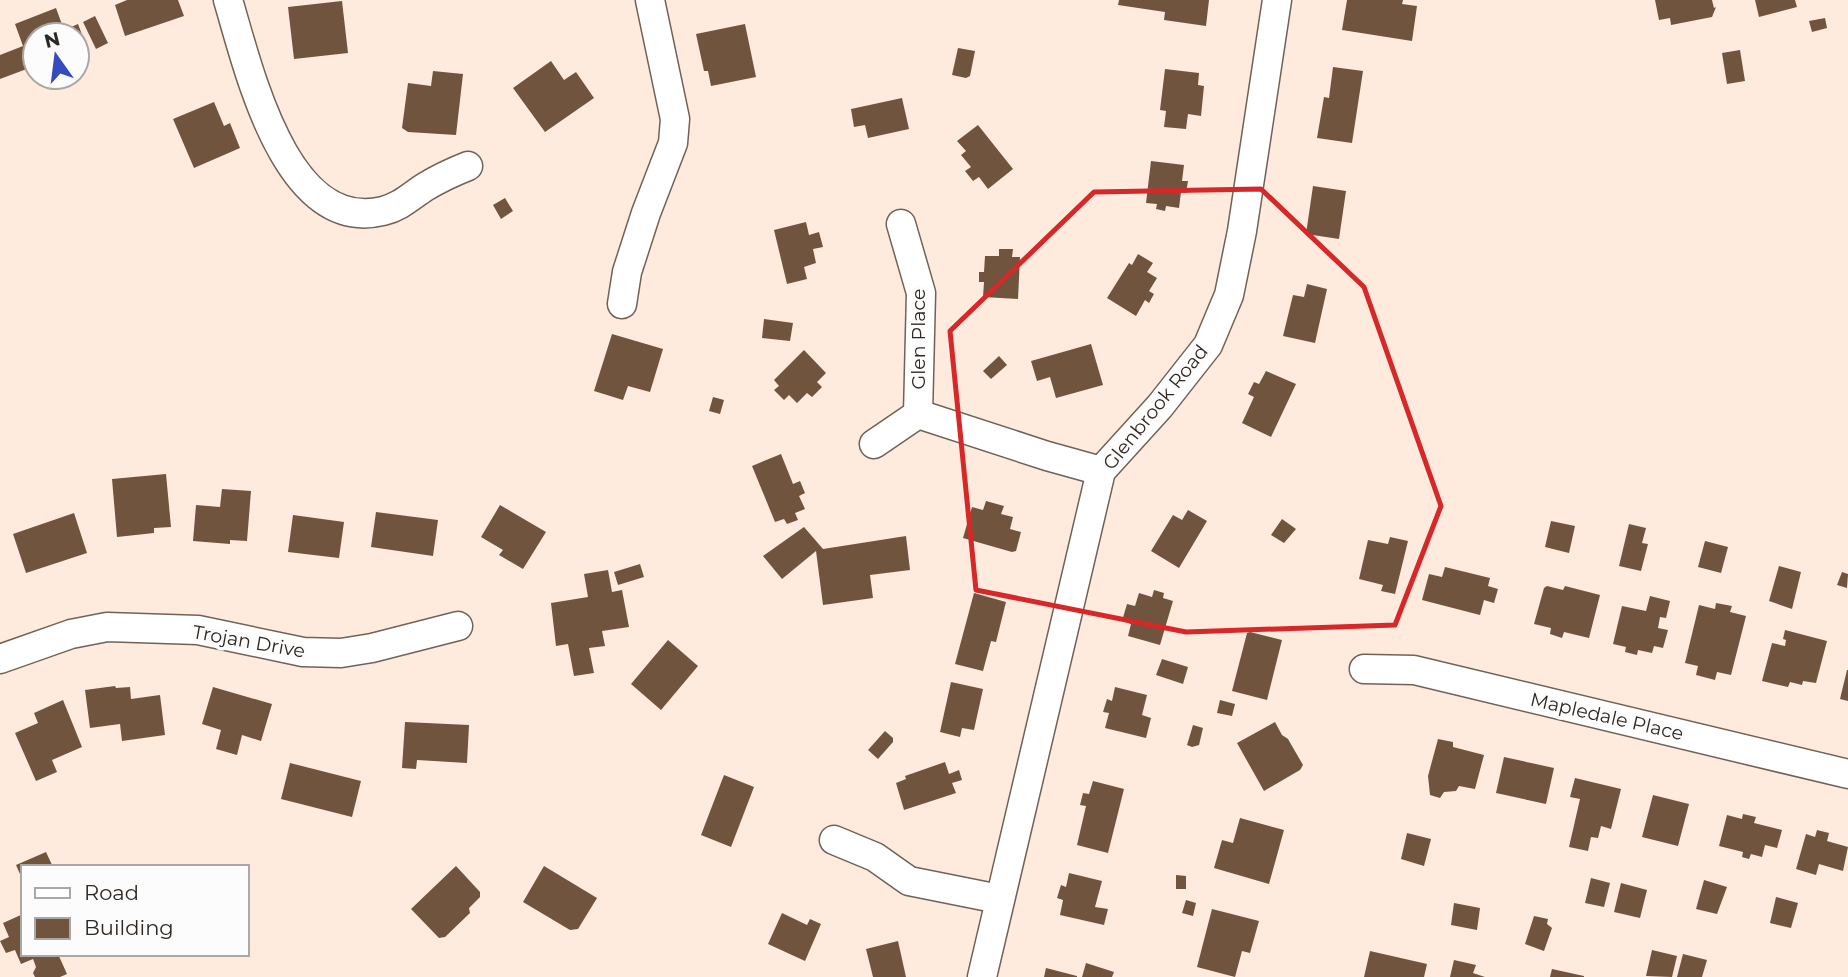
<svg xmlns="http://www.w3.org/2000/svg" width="1848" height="977" viewBox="0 0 1848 977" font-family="Montserrat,sans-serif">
<rect width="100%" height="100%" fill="#feebde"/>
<g fill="#71543d">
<path d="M127,0H178L184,16L125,36L115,5Z"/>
<path d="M1119,0H1209L1206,26L1164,20L1165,12L1118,5Z"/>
<path d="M1347,0H1403L1402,4L1417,6L1412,41L1342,30Z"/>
<path d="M1655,0H1712L1714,8L1716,7L1712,17L1671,25L1670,18L1659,20Z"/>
<path d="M1755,0H1795L1797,7L1759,17Z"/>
<path d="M342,1L348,53L294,59L288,7Z"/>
<path d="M56,8L64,30L78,24L89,53L77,58V35H35V55L28,57L32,67L0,79V55L23,46L15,24Z"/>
<path d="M95,16L108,43L96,49L83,22Z"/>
<path d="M1825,18L1827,28L1812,32L1809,21Z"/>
<path d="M745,24L756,77L711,86L708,71H704L696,34Z"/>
<path d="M958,48L975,51L970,76L966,78L952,75Z"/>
<path d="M1740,50L1745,81L1727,84L1722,53Z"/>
<path d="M551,61L564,80L576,72L594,98L545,132L513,88Z"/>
<path d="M1333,67L1363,71L1352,143L1317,138L1324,97L1329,98Z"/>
<path d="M1165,69L1199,73L1198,85L1204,86L1201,116L1188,114L1186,129L1164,127L1166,111L1160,110Z"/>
<path d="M433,71L463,74L456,135L408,132L402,128L408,83L431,86Z"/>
<path d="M902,98L909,129L868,138L865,125L854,127L851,109Z"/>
<path d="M214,102L224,126L230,123L240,148L194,168L173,119Z"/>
<path d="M978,125L1013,169L988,189L979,177L973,181L965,171L971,167L961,155L966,151L957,141Z"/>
<path d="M1151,161L1184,165L1182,181H1188L1186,193L1181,192L1179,208L1166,206L1165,211L1156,209L1157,204L1146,203Z"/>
<path d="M1313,186L1346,191L1339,239L1306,234Z"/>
<path d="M505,198L513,211L501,219L493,205Z"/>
<path d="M806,222L809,235L819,232L823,247L813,249L816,263L804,267L807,279L787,284L774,230Z"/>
<path d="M999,249H1013L1012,257H1020L1018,299L983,297L984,282H979V272H984L985,256H999Z"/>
<path d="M1138,254L1153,263L1147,272L1157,278L1149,291L1154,294L1149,303L1145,300L1136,316L1107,298L1129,263L1132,265Z"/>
<path d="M1307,284L1327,289L1315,343L1283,336L1293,295L1304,297Z"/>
<path d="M764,319L793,323L790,341L762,338Z"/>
<path d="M612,334L663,349L650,392L628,386L623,400L594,391Z"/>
<path d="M1091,344L1103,385L1056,398L1050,377L1037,381L1031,361Z"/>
<path d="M804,350L826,373L817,382L822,387L812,397L807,393L797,403L789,395L784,400L774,390L779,386L774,380Z"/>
<path d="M999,356L1007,365L991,379L983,371Z"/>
<path d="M1266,371L1296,384L1271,437L1242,423L1254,397L1248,394L1254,382L1259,384Z"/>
<path d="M713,397L724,400L720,414L709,411Z"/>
<path d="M781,454L793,484L800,481L805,493L799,496L805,509L795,513L798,520L787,524L784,519L775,522L752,466Z"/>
<path d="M166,474L171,527L154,528V533L117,537L112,479Z"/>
<path d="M222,489L251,491L247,541L230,540V544L193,541L196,505L220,507Z"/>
<path d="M986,501L1004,506L1001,514L1013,517L1010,529L1021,532L1016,551L1012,552L963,538L972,507L983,510Z"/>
<path d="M500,505L546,532L523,569L499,555L503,550L481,537Z"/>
<path d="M1188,510L1207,521L1179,568L1151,551L1173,515L1182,520Z"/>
<path d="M376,512L438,520L433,556L371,547Z"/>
<path d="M74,513L87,553L26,573L13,534Z"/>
<path d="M293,515L344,522L339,558L288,552Z"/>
<path d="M1282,519L1296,529L1284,543L1271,535Z"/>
<path d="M1551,521L1575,526L1569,553L1545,547Z"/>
<path d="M1629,524L1646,528L1642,543L1648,544L1641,571L1619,566Z"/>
<path d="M804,527L823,549L906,536L910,570L870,575L873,598L823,605L816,551L782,579L763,556Z"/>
<path d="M1390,537L1408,541L1395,594L1381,591L1383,585L1359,579L1368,540L1388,544Z"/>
<path d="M1705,541L1728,547L1721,573L1698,567Z"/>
<path d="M640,564L644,577L618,585L614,572Z"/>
<path d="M1779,566L1801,572L1792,609L1769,601Z"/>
<path d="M1445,567L1490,578L1488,586L1498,589L1494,603L1484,600L1480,615L1422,600L1429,574L1442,577Z"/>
<path d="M608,570L612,592L622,590L629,627L602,631L605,646L589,648L594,673L574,676L568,644L556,646L551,603L588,597L584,574Z"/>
<path d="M1842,572L1848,574L1847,588L1837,585Z"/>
<path d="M1547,586L1563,590L1565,586L1600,595L1589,638L1564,632L1562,638L1550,634L1551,628L1534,624L1544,588Z"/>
<path d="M1154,590L1164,593L1163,598L1173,601L1160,645L1128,636L1131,624L1122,621L1127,604L1135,606L1139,593L1152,597Z"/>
<path d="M974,593L1006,602L996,642L991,641L983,671L955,664Z"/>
<path d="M1650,596L1670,601L1666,618L1660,617L1658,628L1668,630L1663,648L1654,646L1652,653L1638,650L1637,655L1625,652L1626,647L1613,644L1622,606L1646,611Z"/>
<path d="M1716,603L1732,606L1730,612L1746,616L1731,675L1717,672L1715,680L1696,675L1698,666L1685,663L1699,605L1715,609Z"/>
<path d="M1785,630L1827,641L1816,683L1803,681L1802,685L1790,682L1788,687L1762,681L1772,643L1785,646L1786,640L1783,639Z"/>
<path d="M1250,632L1282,640L1267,700L1232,691L1247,633Z"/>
<path d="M668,640L698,666L661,710L631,684Z"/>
<path d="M1162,659L1188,667L1183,684L1156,675Z"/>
<path d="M1847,670H1848V701L1840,699Z"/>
<path d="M951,682L983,689L974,730L962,728L960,737L940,732Z"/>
<path d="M115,686L116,688L130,687L131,699L160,695L165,735L122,741L120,724L90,728L85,690Z"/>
<path d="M213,687L272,704L261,741L242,735L237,755L216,749L221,730L202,724Z"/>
<path d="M1115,687L1147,695L1142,715L1151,718L1146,738L1105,728L1109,713L1103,712L1107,699L1112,701Z"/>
<path d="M63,700L82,747L52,760L57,772L36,781L15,733L38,723L34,713Z"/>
<path d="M1220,700L1235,704L1232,716L1217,713Z"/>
<path d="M405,722L469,725L467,763L417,760L416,769L402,768Z"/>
<path d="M1275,722L1282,735L1288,739L1303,765L1300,770L1264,791L1237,743Z"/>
<path d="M1193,725L1203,728L1199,745L1192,747L1187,745Z"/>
<path d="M885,731L893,738V742L878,759L868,750Z"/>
<path d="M1438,739L1453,742V747L1484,755L1475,789L1459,786L1456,791L1444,792L1440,798L1430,795L1428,776Z"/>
<path d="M1504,757L1554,768L1546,804L1496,793Z"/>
<path d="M945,762L949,774L959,770L962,780L952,783L956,793L904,810L896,783L906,779L905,776Z"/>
<path d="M290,763L361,781L352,817L281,799Z"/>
<path d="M724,775L754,787L731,847L701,835Z"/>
<path d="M1575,778L1621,789L1611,829L1601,826L1598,838L1591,837L1588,851L1569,847L1580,799L1570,797Z"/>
<path d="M1093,781L1124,789L1108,853L1077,845L1086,806L1080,805L1083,793L1089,794Z"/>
<path d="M1653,795L1689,804L1678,846L1642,837Z"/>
<path d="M1743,814L1756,817L1754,823L1782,830L1777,848L1765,845L1762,857L1751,854L1749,859L1742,857L1743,852L1719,846L1727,815L1742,819Z"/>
<path d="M1240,818L1284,830L1269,884L1214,868L1222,840L1233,843Z"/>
<path d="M1817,830L1829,833L1827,841L1848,847L1843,871L1819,864L1816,875L1796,869L1806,834L1815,837Z"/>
<path d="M1407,833L1431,839L1424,866L1401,859Z"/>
<path d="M46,852L53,867H23V881L16,865Z"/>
<path d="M456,866L480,892V897L469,908L470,913L445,937L439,938L411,909Z"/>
<path d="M544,866L597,898L578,929L570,930L523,902Z"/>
<path d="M1069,873L1102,881L1095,907L1108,909L1104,925L1060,915L1063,900L1057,898L1061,885L1066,887Z"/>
<path d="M1176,875L1186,876V889H1176Z"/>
<path d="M1591,878L1610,883L1604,907L1585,903Z"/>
<path d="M1704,880L1727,887L1717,914L1696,909Z"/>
<path d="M1621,883L1647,890L1640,918L1614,912Z"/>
<path d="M1776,897L1798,903L1791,928L1770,923Z"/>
<path d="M1186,900L1196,903L1193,916L1182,913Z"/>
<path d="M1454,903L1480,908L1477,930L1451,925Z"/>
<path d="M1212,909L1259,921L1250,953L1242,951L1235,977L1197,967Z"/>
<path d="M782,913L807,925L810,919L821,924L805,961L768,944Z"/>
<path d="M23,914V954H58L67,974L60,977H35L33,973L36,967L33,959L21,964L15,950L6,953L0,941L9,937L3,923Z"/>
<path d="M1534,916L1548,919L1547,924L1552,928L1544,951L1525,944Z"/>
<path d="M898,941L906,977H873L866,949Z"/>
<path d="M1652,950L1677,956L1672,977L1646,976Z"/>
<path d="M1370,951L1427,964L1424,977H1364Z"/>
<path d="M1683,954L1707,960L1702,977H1677Z"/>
<path d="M1454,960L1476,965L1473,973L1485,977H1450Z"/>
<path d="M1086,963L1114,972L1112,977H1082Z"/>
<path d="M1046,968L1077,976V977H1044Z"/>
<path d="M1552,969L1584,976V977H1550Z"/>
</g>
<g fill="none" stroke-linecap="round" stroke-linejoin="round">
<defs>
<g id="minor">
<path d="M228,0C248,66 285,235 383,211C400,207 411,196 425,187C438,179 453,172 468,166"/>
<path d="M901,224L921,293L918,414"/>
<path d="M622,304L627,272L646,213L673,143L675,119L650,0"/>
<path d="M874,444L918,414L1047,456L1101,471"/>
<path d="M0,659L71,634L107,627L198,630L303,652L341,653L372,648L458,626"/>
<path d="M1364,669L1414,670L1848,774"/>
<path d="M834,840L875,857L909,881L999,899"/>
<path d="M982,977L1101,471L1160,406L1208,345L1229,295L1242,231L1277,0"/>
</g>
</defs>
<use href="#minor" stroke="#716256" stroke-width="31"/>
<use href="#minor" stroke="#fff" stroke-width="28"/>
</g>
<path fill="none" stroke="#d62828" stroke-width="5" stroke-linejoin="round" d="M1261,189L1364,287L1441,506L1395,625L1186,632L976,590L950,331L1094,192Z"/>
<g text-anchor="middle" stroke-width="7" stroke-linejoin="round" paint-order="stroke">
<g font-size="19" fill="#2e2722" stroke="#fcfcfc">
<text transform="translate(918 339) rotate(-90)" y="7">Glen Place</text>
<text transform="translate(1155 407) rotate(-51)" y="7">Glenbrook Road</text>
<text transform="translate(249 641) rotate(10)" y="7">Trojan Drive</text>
<text transform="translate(1607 716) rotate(13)" y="7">Mapledale Place</text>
</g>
</g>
<rect x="21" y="865" width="228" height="91" fill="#fcfcfc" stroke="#aaa7a5" stroke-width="2"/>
<rect x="35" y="888" width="35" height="10" fill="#ffffff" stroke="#aaa7a5" stroke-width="2"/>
<text x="84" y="900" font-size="21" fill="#2e2722">Road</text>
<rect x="35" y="918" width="35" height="21" fill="#71543d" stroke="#aaa7a5" stroke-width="2"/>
<text x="84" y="935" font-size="21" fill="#2e2722">Building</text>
<g transform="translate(56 56) rotate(346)"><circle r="33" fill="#fcfcfc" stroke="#aaa7a5" stroke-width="2"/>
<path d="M0-5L12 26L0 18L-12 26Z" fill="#354cbe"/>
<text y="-10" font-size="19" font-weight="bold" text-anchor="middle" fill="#2e2722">N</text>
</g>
</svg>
